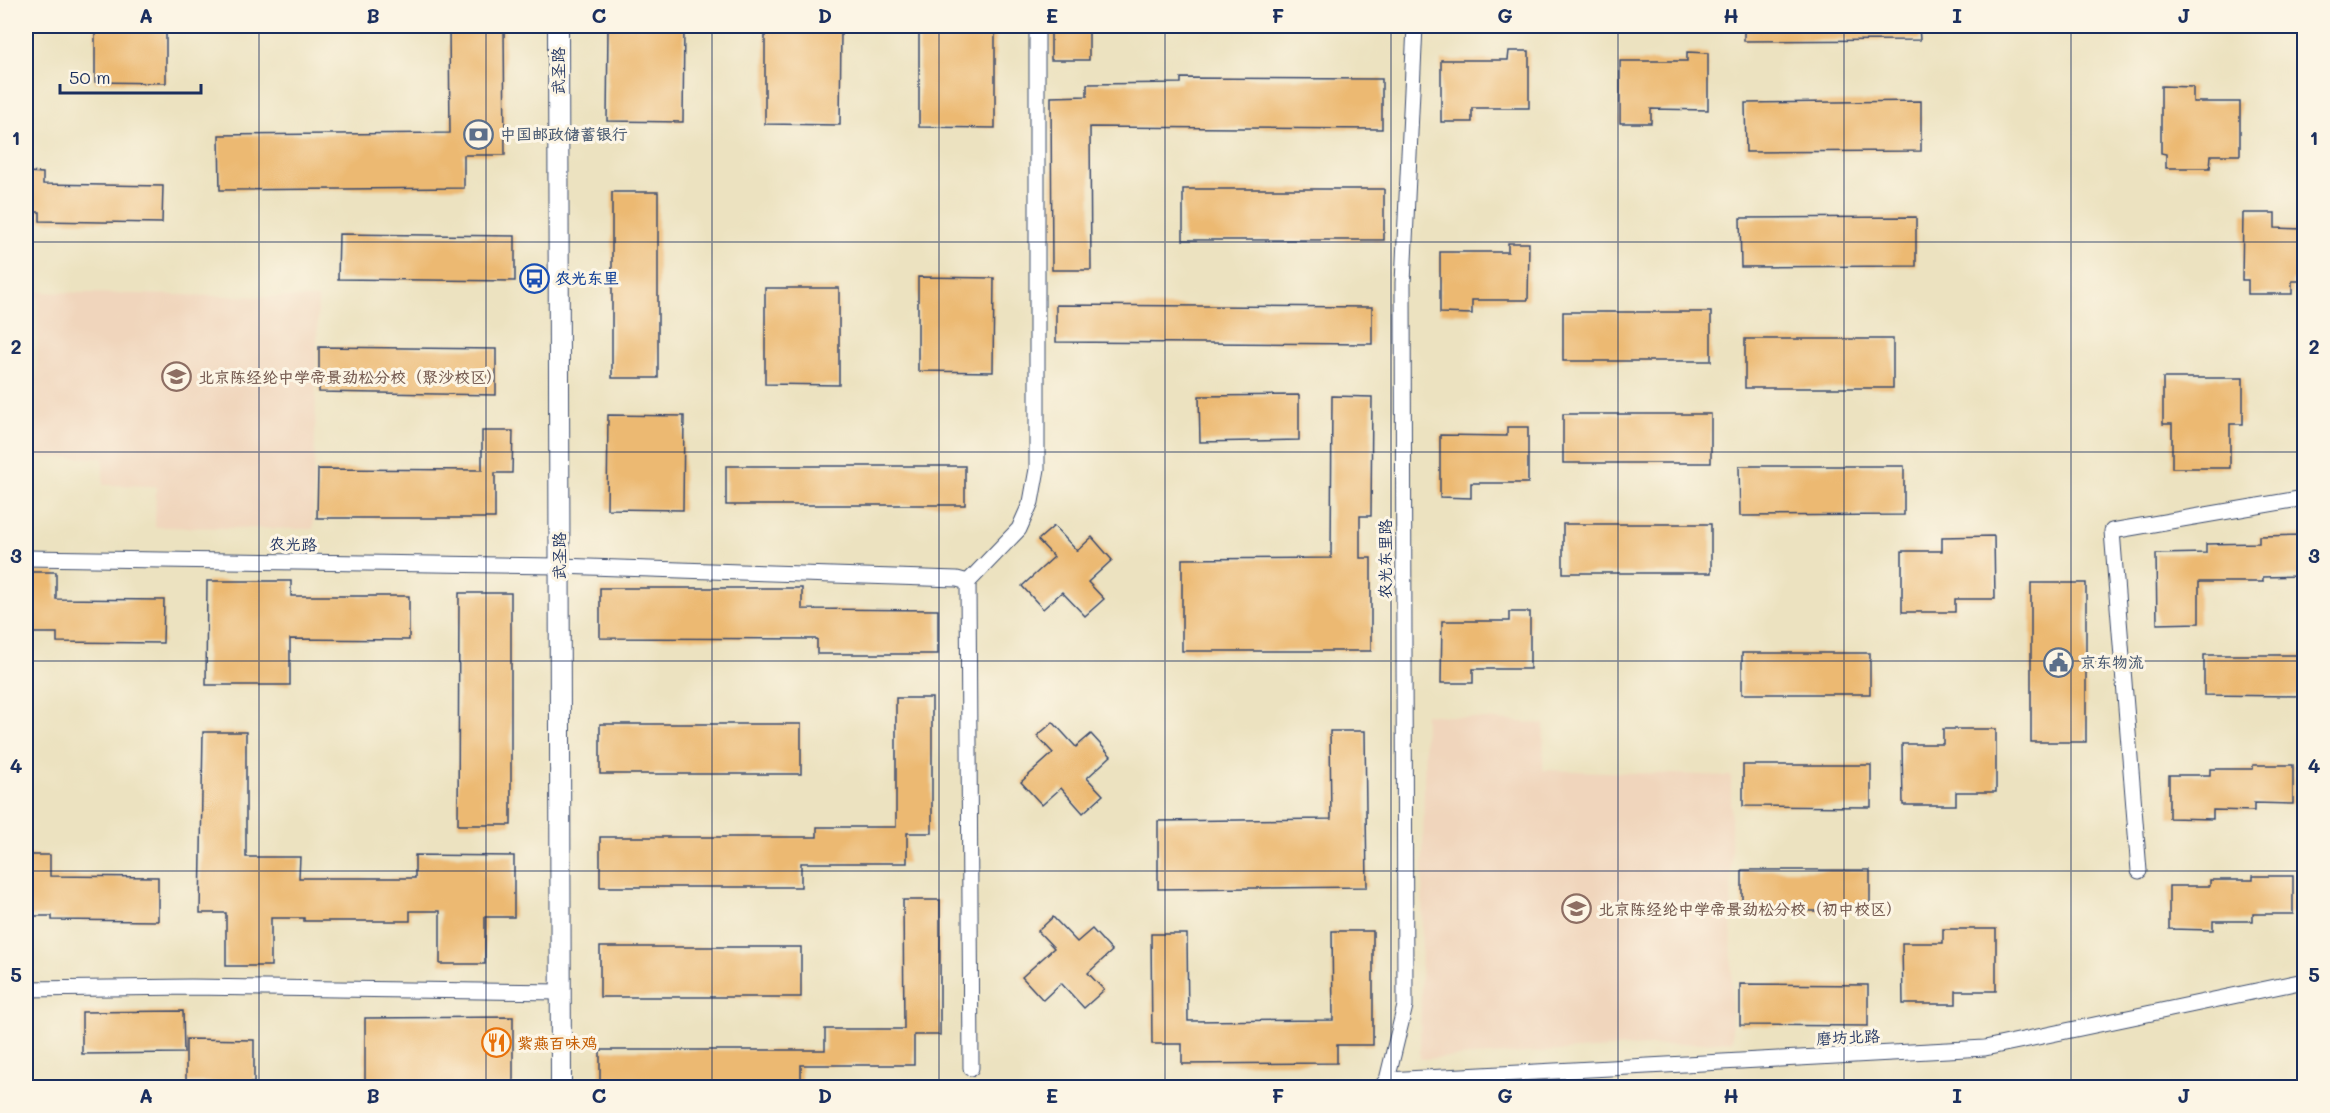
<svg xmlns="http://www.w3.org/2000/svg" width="2330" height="1113" viewBox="0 0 2330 1113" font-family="Mali,'LXGW WenKai TC',sans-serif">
<rect width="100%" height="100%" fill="#fcf5e5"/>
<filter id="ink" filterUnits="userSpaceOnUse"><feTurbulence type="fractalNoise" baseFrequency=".0167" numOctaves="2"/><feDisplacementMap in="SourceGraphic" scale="12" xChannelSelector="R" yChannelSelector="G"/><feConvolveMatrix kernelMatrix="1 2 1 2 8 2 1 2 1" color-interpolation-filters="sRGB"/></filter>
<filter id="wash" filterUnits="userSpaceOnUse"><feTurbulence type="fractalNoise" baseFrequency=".008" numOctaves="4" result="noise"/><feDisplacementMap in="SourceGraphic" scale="24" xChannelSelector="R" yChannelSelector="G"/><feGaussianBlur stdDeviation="1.35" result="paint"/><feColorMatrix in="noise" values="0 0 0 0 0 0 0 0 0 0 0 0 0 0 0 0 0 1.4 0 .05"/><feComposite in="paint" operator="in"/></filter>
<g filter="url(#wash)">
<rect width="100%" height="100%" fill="#ece2c0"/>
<g fill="#f0d5bc">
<path d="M38,292L318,298L313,529L155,527L156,486L103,485V458L36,457Z"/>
<path d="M1425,714L1544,724L1543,770L1731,776L1732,1041L1420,1059Z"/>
</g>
<g id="blocks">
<g fill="#ecb972">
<path d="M95,26H166V83L95,82Z"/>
<path d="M449,26H504L505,155H464V188L220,190L219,135L450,133Z"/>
<rect x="1051" y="26" width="38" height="34"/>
<path d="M1744,26H1919L1920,40L1744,41Z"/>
<path d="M608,27H684L683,122L607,121Z"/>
<path d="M765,30L841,31L840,125L765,124Z"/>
<path d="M919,33H995V128L919,127Z"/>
<path d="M1509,51H1529V108H1472V122H1441V60H1508Z"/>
<path d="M1687,52L1708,53V110L1651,109V123H1620V61H1687Z"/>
<path d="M1181,78L1382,79V129L1090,127L1091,270H1052L1051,97L1087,96V84L1181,83Z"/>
<path d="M2161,86L2193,87V102H2240V155H2211L2210,168H2166V154L2161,153Z"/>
<path d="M1921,101V151L1746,152L1745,103Z"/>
<path d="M26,172L43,173V184L163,186L162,223L40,221V212H26Z"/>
<rect x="1183" y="189" width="201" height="51"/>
<rect x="612" y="192" width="46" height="186"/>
<path d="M2243,213H2275V228L2304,229V281H2292V294H2248V280H2242Z"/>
<path d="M1916,217V266L1741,267L1740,218Z"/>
<path d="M339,234L515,236V281L338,279Z"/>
<path d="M1508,243H1529L1528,300H1472V314L1440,313V252H1508Z"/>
<path d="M918,277L994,278L993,372L918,371Z"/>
<path d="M765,288H839V385L765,384Z"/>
<path d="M1056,305L1372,307V344L1056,342Z"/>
<rect x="1563" y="312" width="148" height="49"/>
<rect x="1745" y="339" width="148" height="49"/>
<path d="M319,347L496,349V395L319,392Z"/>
<path d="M2163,378H2243V424H2230V468H2172V424H2163Z"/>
<path d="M1299,395V440L1200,442L1199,396Z"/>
<path d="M1332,396L1372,397L1371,516H1360V558H1371V651H1182V559L1331,558Z"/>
<rect x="1563" y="414" width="148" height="49"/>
<path d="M608,415L684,416L683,510L607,509Z"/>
<path d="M1507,427H1528V483H1471V498L1440,497V435L1507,436Z"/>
<path d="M482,431H513L512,473H495V518H317L318,469L482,470Z"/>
<rect x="726" y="466" width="239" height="39"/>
<path d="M1739,466H1904V515L1740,516Z"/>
<rect x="1563" y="524" width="148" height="49"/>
<path d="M1054,526L1077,551L1092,537L1112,560L1088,582L1104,599L1085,616L1062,592L1043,609L1022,586L1054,557L1038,540Z"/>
<path d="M2304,535V576L2263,577V582H2199V623L2157,624L2156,554L2206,553V544L2259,543V536Z"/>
<path d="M1994,536L1995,599H1955V612H1902V551H1942V537Z"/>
<path d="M26,572H56V599L164,600L163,643L57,642V633H26Z"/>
<path d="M207,581H291V596H409V640L290,639V685H206Z"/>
<rect x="2031" y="583" width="55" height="159"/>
<path d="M600,588H802V609L938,610V654H817V639L600,638Z"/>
<path d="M459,593H511V825H458Z"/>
<path d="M1509,612H1530V669H1473V683H1441L1442,621H1509Z"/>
<rect x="1742" y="653" width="128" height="41"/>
<path d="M2204,655H2304V696L2204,695Z"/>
<path d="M896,698H932V833H907V863H801V887H600V837H817V827H896Z"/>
<path d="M1053,722L1076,747L1091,734L1111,756L1087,778L1103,795L1083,813L1061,788L1042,805L1021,782L1053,753L1037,736Z"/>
<rect x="600" y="724" width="201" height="50"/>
<path d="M1943,729H1996V792H1956V805H1903L1902,744H1943Z"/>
<path d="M1330,731H1365L1367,887L1158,889V821L1331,819Z"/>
<path d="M203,732H246V857H300L299,878H415V855L514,856V917H485V964H440V911H410V921H304V918H271V966H226V913H200Z"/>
<path d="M1743,765H1871V807L1743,806Z"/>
<path d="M2253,765H2293V804L2254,803V811L2213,810V819L2169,818V775H2210V769H2253Z"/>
<path d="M26,855H50V876L158,877V921L52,920V916H26Z"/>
<rect x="1742" y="870" width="128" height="41"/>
<path d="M2253,876H2293V914H2253V921H2213V930L2169,929V886H2210V880H2253Z"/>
<path d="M903,900H940V1035H914V1065H801V1088H600V1050H825V1029H904Z"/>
<path d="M1053,917L1077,942L1092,929L1112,951L1088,973L1104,990L1084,1008L1061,983L1043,1000L1022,977L1054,948L1038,931Z"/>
<path d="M1943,929H1996V991H1956V1004H1903L1902,943H1943Z"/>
<path d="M1332,931H1373V1045H1337V1063L1182,1064V1044H1152L1151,934H1187L1188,1021L1333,1020Z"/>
<rect x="600" y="947" width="201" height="50"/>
<path d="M1740,984L1868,985V1026L1740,1025Z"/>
<path d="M183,1011L184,1053L82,1054V1012Z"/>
<path d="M513,1017V1088H365V1018Z"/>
<path d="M186,1039L254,1040V1083L186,1082Z"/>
</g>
</g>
</g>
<g filter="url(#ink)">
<use href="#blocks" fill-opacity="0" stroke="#3a4a6d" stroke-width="1.5"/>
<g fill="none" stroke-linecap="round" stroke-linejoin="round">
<defs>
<g id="minor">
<path d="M26,558L559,566L957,579L968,582"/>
<path d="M2139,871L2112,531L2304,498"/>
<path d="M26,989L191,987L560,992"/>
<path d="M971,1068L968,582L1019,529L1031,502L1037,469V26"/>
<path d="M1387,1080L1985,1048L2304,981"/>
<path d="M1380,1088L1387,1080L1405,1006L1403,283L1415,26"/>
</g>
<path id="tertiary" d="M558,26L561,1088"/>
</defs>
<use href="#minor" stroke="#3a4a6d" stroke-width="17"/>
<use href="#tertiary" stroke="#3a4a6d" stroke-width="22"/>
<use href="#minor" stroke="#fff" stroke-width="15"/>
<use href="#tertiary" stroke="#fff" stroke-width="20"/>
</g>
</g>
<path fill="none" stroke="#1b2f5e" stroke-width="1.5" stroke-opacity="0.55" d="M259,26V1088M486,26V1088M712,26V1088M939,26V1088M1165,26V1088M1391,26V1088M1618,26V1088M1844,26V1088M2071,26V1088M26,242H2304M26,452H2304M26,661H2304M26,871H2304"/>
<defs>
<symbol id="bank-ring" viewBox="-11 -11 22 22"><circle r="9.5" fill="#fcf5e5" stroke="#5c6f8a" stroke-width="1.5"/><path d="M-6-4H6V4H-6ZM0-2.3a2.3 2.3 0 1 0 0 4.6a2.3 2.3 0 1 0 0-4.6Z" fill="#5c6f8a"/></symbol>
<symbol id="bus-ring" viewBox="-11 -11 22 22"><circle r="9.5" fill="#fcf5e5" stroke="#1a4fb4" stroke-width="1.5"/><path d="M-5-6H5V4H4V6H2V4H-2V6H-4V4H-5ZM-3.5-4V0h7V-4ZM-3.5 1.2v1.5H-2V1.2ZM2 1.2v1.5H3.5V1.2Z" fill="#1a4fb4"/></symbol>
<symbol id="school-ring" viewBox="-11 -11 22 22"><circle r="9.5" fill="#fcf5e5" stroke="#8d6e63" stroke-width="1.5"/><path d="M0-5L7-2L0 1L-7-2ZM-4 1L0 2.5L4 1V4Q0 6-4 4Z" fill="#8d6e63"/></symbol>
<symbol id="civic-ring" viewBox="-11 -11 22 22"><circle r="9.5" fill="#fcf5e5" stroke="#5c6f8a" stroke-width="1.5"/><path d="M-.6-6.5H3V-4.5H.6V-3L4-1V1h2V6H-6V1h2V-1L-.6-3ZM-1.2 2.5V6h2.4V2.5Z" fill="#5c6f8a"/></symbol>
<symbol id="restaurant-ring" viewBox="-11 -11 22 22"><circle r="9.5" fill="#fcf5e5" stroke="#e8710a" stroke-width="1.5"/><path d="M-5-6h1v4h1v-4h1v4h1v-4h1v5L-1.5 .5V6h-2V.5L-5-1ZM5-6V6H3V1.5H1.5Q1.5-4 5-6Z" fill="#e8710a"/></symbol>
</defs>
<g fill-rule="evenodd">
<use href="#bank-ring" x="462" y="118" width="33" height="33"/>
<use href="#bus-ring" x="518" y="262" width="33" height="33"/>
<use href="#school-ring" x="160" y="360" width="33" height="33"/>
<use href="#civic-ring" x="2042" y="646" width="33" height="33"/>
<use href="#school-ring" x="1560" y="892" width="33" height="33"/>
<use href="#restaurant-ring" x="480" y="1026" width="33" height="33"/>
</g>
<g text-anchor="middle" stroke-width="6" stroke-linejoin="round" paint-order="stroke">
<g font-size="16" fill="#1b2f5e" stroke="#fcf5e5">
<text transform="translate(558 71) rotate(-90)" y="6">武圣路</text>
<text transform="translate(293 544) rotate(1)" y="6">农光路</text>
<text transform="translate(559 556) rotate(-90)" y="6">武圣路</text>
<text transform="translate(1385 559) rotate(-90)" y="6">农光东里路</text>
<text transform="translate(1848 1037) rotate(-3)" y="6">磨坊北路</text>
</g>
<g font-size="16" font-weight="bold" fill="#4e5e75" stroke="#fcf5e5" text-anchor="start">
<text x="500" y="140">中国邮政储蓄银行</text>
<text x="2080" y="668">京东物流</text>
</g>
<g font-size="16" font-weight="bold" fill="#164399" stroke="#fcf5e5" text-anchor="start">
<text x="555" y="284">农光东里</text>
</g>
<g font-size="16" font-weight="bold" fill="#785e54" stroke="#fcf5e5" text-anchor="start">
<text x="198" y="383">北京陈经纶中学帝景劲松分校（聚沙校区）</text>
<text x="1598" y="915">北京陈经纶中学帝景劲松分校（初中校区）</text>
</g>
<g font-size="16" font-weight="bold" fill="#c56008" stroke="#fcf5e5" text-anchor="start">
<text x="517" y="1049">紫燕百味鸡</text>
</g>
</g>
<rect width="2330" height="1113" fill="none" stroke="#fcf5e5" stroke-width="66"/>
<path d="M60 84v9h141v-9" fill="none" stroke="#1b2f5e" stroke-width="3"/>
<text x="69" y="84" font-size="18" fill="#1b2f5e" stroke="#fcf5e5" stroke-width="4.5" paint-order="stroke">50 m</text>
<rect x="33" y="33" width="2264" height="1047" fill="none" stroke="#1b2f5e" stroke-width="2"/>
<g font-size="20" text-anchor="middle" font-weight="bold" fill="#1b2f5e">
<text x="146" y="23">A</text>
<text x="373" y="23">B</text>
<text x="599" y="23">C</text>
<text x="825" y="23">D</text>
<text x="1052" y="23">E</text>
<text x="1278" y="23">F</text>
<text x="1505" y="23">G</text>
<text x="1731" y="23">H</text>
<text x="1957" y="23">I</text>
<text x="2184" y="23">J</text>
<text x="16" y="145">1</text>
<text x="2314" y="145">1</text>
<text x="16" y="354">2</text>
<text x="2314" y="354">2</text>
<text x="16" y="563">3</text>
<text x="2314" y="563">3</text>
<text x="16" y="773">4</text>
<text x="2314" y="773">4</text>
<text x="16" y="982">5</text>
<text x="2314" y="982">5</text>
<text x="146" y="1103">A</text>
<text x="373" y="1103">B</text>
<text x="599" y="1103">C</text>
<text x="825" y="1103">D</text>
<text x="1052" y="1103">E</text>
<text x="1278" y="1103">F</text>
<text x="1505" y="1103">G</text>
<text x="1731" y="1103">H</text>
<text x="1957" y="1103">I</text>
<text x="2184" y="1103">J</text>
</g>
</svg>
